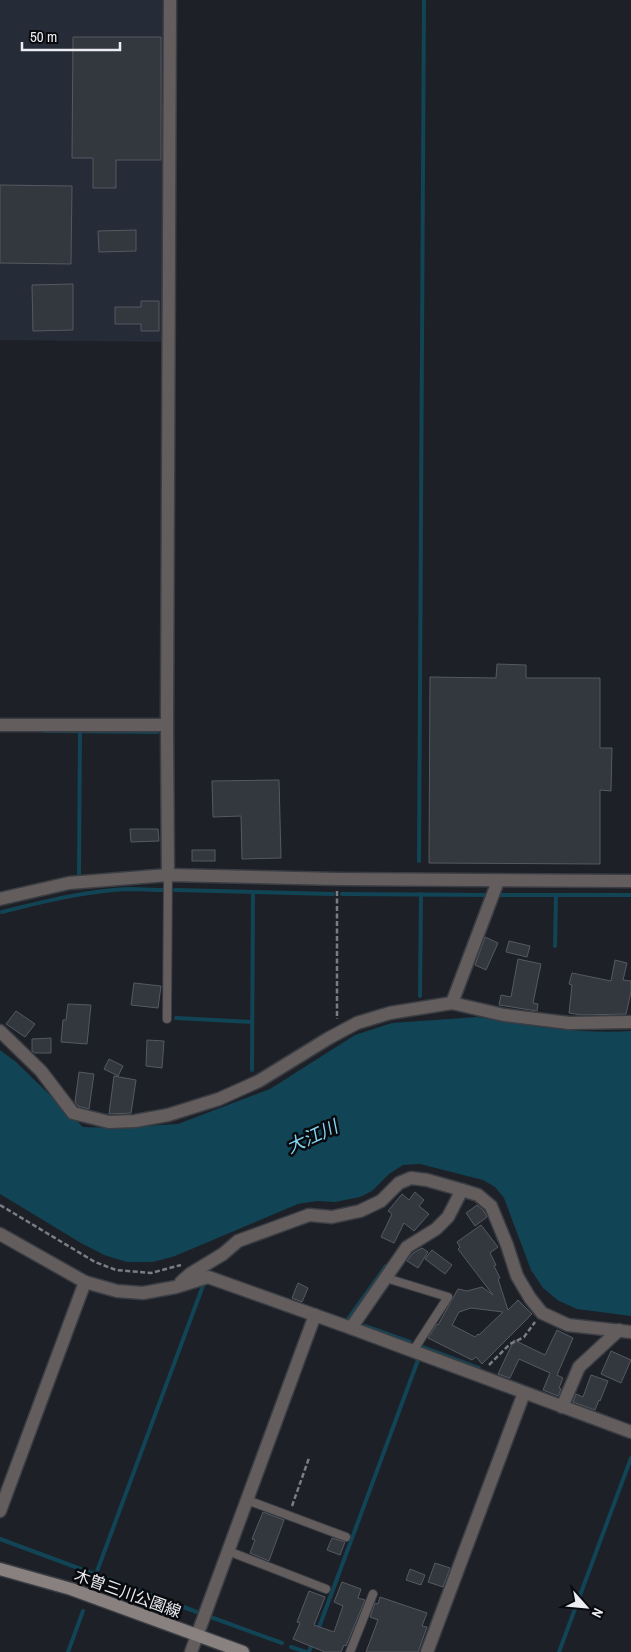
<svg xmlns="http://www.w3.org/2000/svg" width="631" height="1652" viewBox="0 0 631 1652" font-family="'Archivo Narrow','Noto Sans JP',sans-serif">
<rect width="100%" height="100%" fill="#1d2027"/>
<path fill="#252b37" d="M0,0H165L164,342L0,340Z"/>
<path fill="#145" d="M477,1017C528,1026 579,1034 631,1031V1316L577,1309L559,1301L543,1288L531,1270L504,1198L495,1187L483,1180L420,1164L403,1165L389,1174L372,1191L360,1197L335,1202L317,1201L298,1204L175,1256L153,1262H127L104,1255L81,1243L0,1194V1050L16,1062L83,1127L112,1128L178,1124L270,1089L355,1035L392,1023Z"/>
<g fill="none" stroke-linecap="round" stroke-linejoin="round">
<g stroke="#145" stroke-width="4">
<path d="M44,731L157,732"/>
<path d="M419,861L424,0"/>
<path d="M79,874L80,732"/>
<path d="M175,890L333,894"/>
<path d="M342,894L486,895"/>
<path d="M499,895H631"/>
<path d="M2,912C42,902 85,891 127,889C139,889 152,890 165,890"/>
<path d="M555,946L556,895"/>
<path d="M420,996L421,894"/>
<path d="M176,1018L252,1022"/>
<path d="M252,1070L253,892"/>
<path d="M348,1319L386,1266"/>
<path d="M365,1326L410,1342"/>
<path d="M423,1347L479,1368"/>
<path d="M0,1539L197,1612"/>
<path d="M96,1574L204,1283"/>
<path d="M208,1616L282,1643"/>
<path d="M318,1630L418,1360"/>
<path d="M291,1647L306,1652"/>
<path d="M68,1652L83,1611"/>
<path d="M309,1652L312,1643"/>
<path d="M559,1652L631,1458"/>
</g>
</g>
<g fill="#33373e" stroke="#555961" fill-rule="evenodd">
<path d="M73,37H161V160H116V188H93V158H72Z"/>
<path d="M0,185L72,186L71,264L0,263Z"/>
<path d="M136,230V251L99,252L98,231Z"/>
<path d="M73,284V330L33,331L32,285Z"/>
<path d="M141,301H159V331H141V324H115V307H141Z"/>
<path d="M497,664L526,665V678H600V748H612L611,791L600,790V864L429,863L430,677L496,678Z"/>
<path d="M279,780L281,858L242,859L241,816L213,817L212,781Z"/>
<path d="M130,829H158L159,841L131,842Z"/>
<rect x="192" y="850" width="23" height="11"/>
<path d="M485,937L498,943L486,970L475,965Z"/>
<path d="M509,941L530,946L527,957L506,952Z"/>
<path d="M518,959L541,964L533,1003L538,1004L537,1011L499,1005L501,995L511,997Z"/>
<path d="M615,960L627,963L623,980L631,981V992L626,1014L582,1015L569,1013L572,985L569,984L572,973L611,981Z"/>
<path d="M134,983L161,986L158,1008L131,1005Z"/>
<path d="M68,1004L91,1005L87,1044L61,1042L63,1020H66Z"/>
<path d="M16,1011L35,1024L25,1037L6,1024Z"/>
<path d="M51,1038V1053H35L32,1051V1039Z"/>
<path d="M147,1040L164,1041L162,1068L146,1066Z"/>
<path d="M109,1059L123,1066L118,1076L104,1069Z"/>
<path d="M79,1072L94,1074L89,1109L78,1106L75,1102Z"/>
<path d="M114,1076L136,1080L131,1113L109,1114Z"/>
<path d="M415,1192L424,1200L419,1206L429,1214L414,1231L404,1223L394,1243L381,1237L392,1214L388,1211L402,1194L409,1200Z"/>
<path d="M477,1205L484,1211L487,1217L475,1226L466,1213Z"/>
<path d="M481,1225L498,1247L490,1253L496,1265L494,1266L500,1278L498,1279L508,1310L518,1300L532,1314L482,1364L476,1357L472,1360L428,1338L437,1324L438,1325L458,1289L467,1291L482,1287L493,1295L458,1249L460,1247L457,1242ZM471,1308L503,1312L479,1335L478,1334L475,1337L452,1325L459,1312Z"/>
<path d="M422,1248L428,1252L418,1268L407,1261L413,1253Z"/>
<path d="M432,1250L452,1265L445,1274L425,1259Z"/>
<path d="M298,1283L308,1288L302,1302L292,1298Z"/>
<path d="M557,1330L573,1338L557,1375L563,1378L559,1388L561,1389L558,1396L543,1390L550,1373L519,1359L510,1378L498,1374L514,1340L545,1355Z"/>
<path d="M611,1351L631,1360L621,1383L601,1374Z"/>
<path d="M591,1375L608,1381L600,1401L599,1400L595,1410L573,1402L576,1394L583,1397Z"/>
<path d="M263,1512L284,1520L269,1561L250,1553L255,1540L252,1539Z"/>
<path d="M332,1538L345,1542L340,1555L327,1550Z"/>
<path d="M435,1563L450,1568L443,1587L428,1582Z"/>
<path d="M410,1569L425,1575L421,1585L406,1580Z"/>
<path d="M342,1582L361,1589L358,1598L365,1600L346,1646L344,1645L341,1652H325L293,1639L300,1623L297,1622L309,1591L325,1597L314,1625L334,1632L343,1606L334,1602Z"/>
<path d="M380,1597L427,1613L422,1626L427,1627L418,1652H366L378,1620L370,1617L375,1603L378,1604Z"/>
</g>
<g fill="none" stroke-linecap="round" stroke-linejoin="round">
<defs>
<g id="service">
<path d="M167,1019L168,875"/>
<path d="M386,1278L448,1297L413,1351"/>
<path d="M247,1500L346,1537"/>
<path d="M228,1551L326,1589"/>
<path d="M350,1652L373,1594"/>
</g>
<g id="minor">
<path d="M0,725H167"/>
<path d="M168,875L167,725L170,0"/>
<path d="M452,1003L498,881"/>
<path d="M0,1031L41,1071L73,1113L109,1122L135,1121L168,1115L219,1099L259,1081L329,1038L357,1023L390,1013L452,1003L504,1015L569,1023L631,1022"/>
<path d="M0,1234L85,1282"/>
<path d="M181,1282L190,1274L223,1254L238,1241L309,1215L332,1217L360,1211L381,1201L399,1183L411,1178L427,1180L462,1190"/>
<path d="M351,1328L407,1247L436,1229L448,1217L462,1190L478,1195L491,1206L507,1245L517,1276L530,1298L542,1313L568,1325L631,1332"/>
<path d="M562,1407L579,1367L619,1330"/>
<path d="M0,1511L85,1282L117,1291L143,1293L176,1287L208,1277L351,1328L631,1432"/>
<path d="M191,1652L315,1315"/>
<path d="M427,1652L524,1393"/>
</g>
<path id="tertiary" d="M0,899L69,883L168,875L337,879L631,881"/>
<path id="secondary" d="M0,1569L71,1589L243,1652"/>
</defs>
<use href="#service" stroke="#3a3d43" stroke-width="10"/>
<use href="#minor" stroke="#3a3d43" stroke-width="15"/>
<use href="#tertiary" stroke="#3a3d43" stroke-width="15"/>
<use href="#secondary" stroke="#3a3d43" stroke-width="15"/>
<g stroke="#7a7d83" stroke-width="2.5" stroke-dasharray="5 2.5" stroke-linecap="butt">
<path d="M337,891V1019"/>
<path d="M0,1205L95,1262L116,1270L151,1273L181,1265"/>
<path d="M489,1365L510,1344L524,1337L535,1322"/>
<path d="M292,1506L309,1458"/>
</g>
<use href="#service" stroke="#635e5d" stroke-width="8"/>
<use href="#minor" stroke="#635e5d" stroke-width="12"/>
<use href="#tertiary" stroke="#635e5d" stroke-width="12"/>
<use href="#secondary" stroke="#88817f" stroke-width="12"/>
</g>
<g text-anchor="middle" stroke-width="5" stroke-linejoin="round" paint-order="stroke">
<g font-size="16" fill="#ebedf2" stroke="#090a0d">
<text transform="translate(128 1593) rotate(20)" y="6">木曽三川公園線</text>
</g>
<g font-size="18" font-style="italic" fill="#84d4f4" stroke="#090a0d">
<text transform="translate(312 1137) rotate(-25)" y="6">大江川</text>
</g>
</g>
<g transform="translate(586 1607) rotate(117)" stroke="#090a0d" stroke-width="4" paint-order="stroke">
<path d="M0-4L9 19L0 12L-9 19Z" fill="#ebedf2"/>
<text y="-8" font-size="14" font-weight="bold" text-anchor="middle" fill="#ebedf2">N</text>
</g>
<path d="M22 42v8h98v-8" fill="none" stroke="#ebedf2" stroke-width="2.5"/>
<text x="30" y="42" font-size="15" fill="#ebedf2" stroke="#090a0d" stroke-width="4" paint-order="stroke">50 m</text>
</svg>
